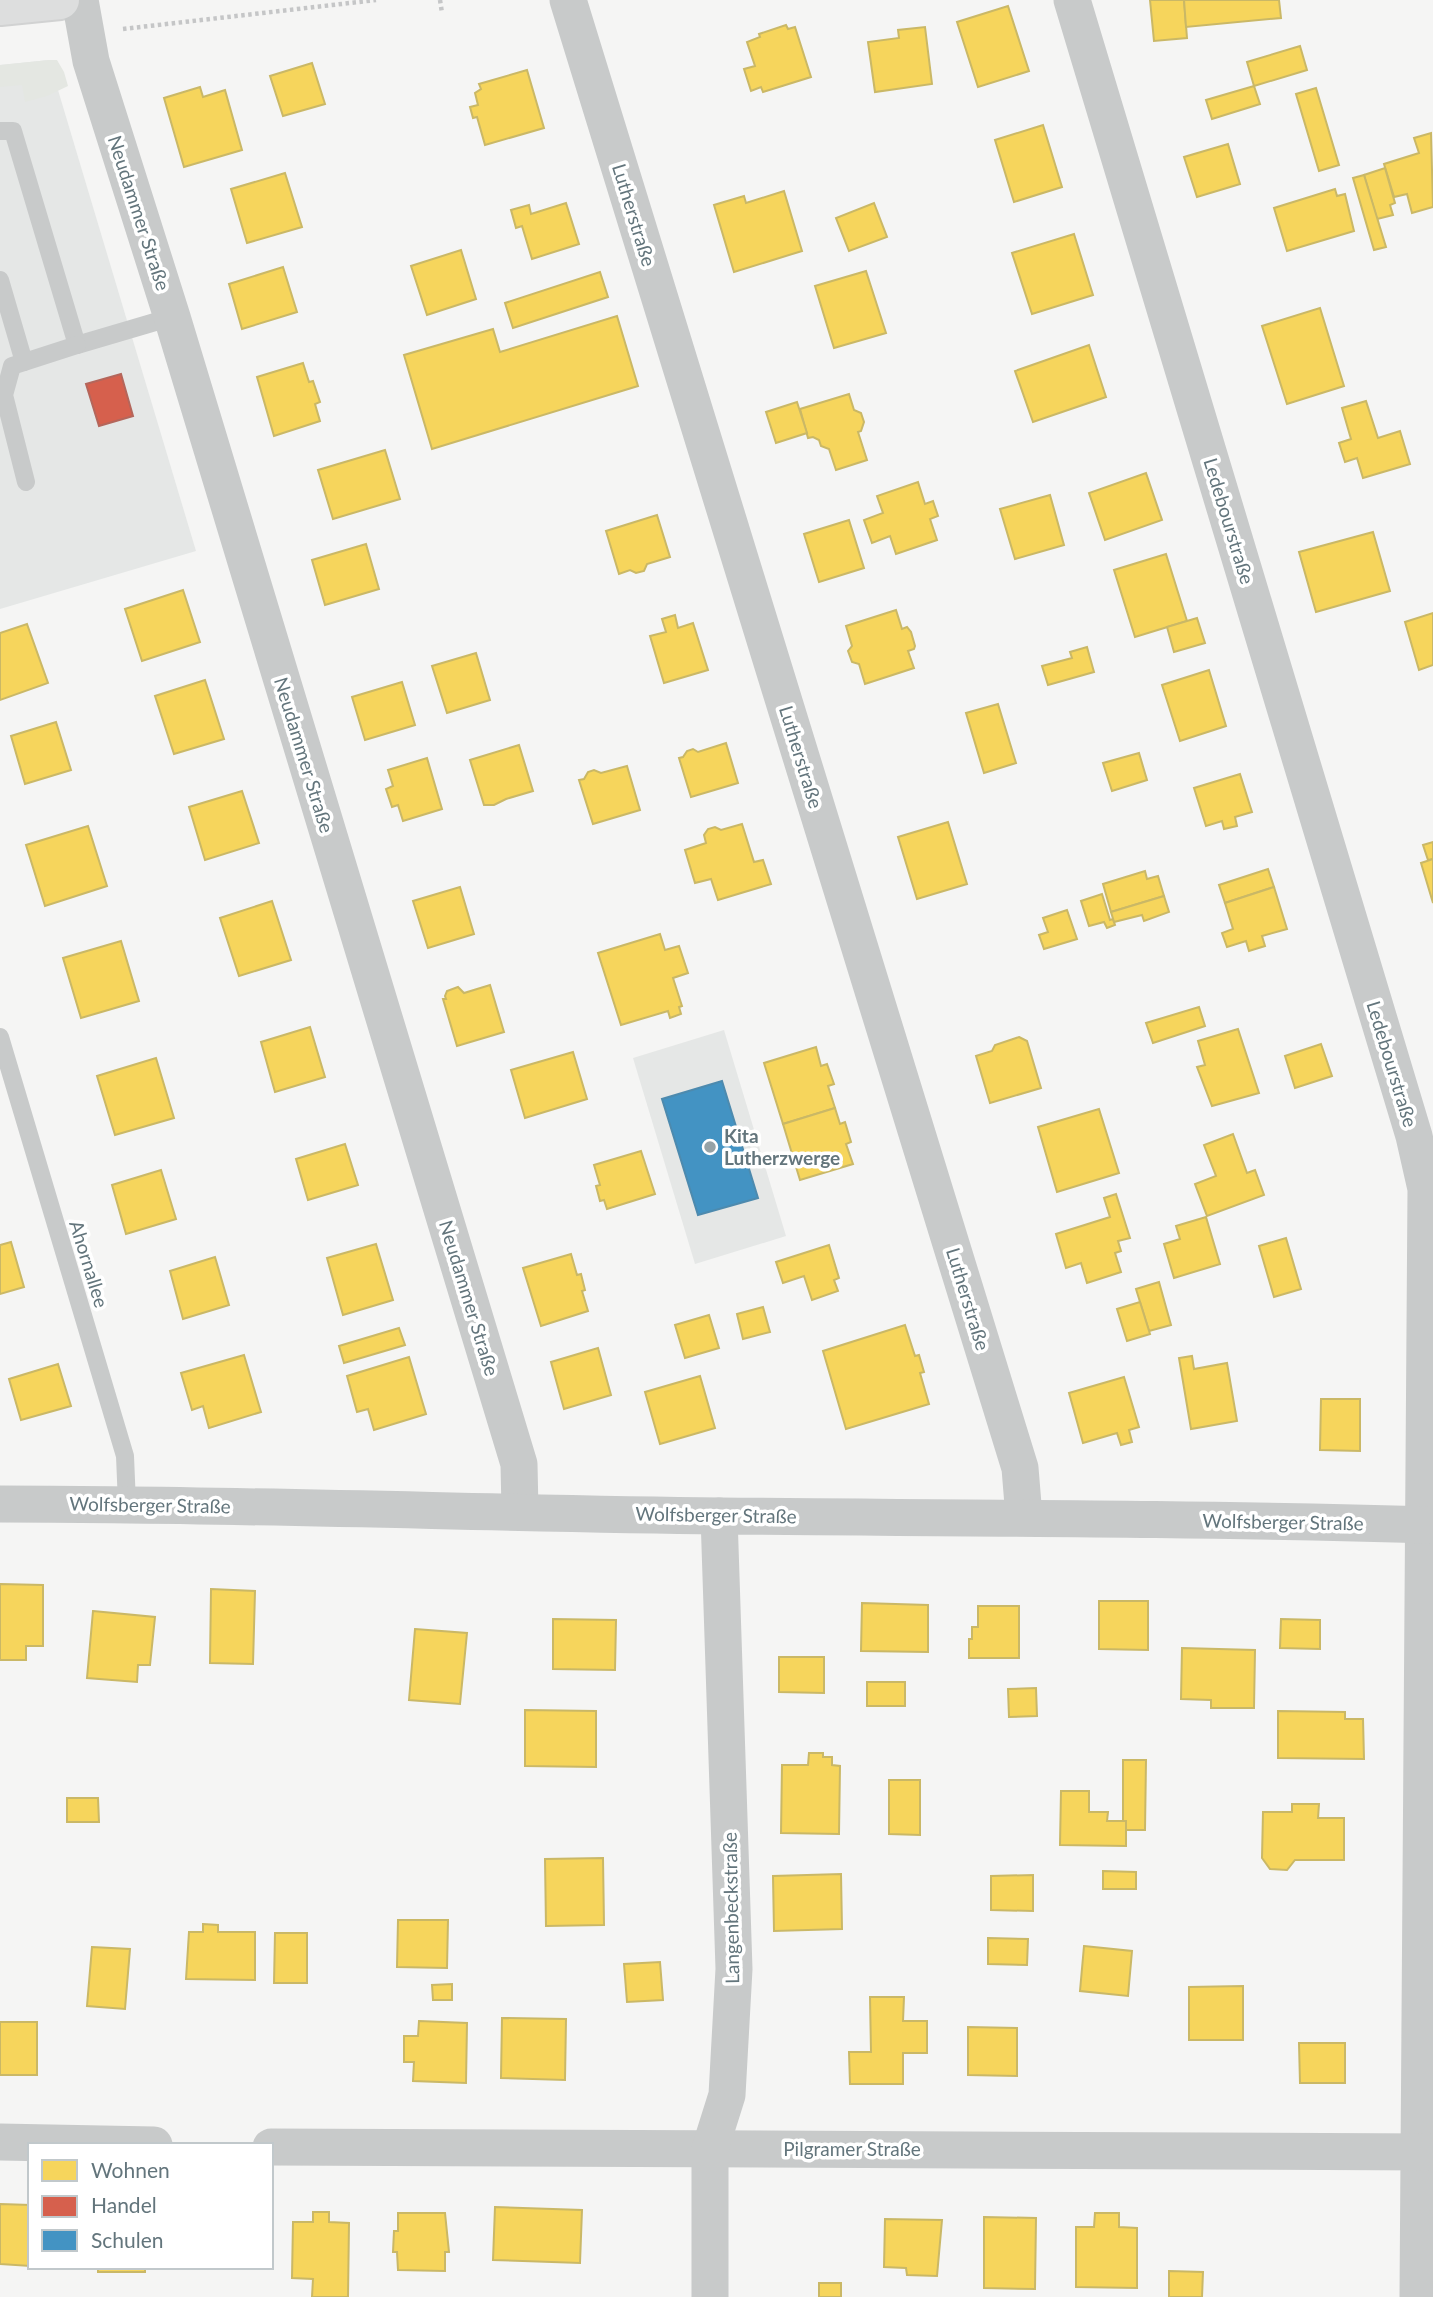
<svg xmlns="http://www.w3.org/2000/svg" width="1433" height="2297" viewBox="0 0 1433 2297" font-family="Lato,sans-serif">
<rect width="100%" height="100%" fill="#f5f5f4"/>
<g fill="#e5e7e6">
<path d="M49,60L196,551L0,609V65Z"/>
<path d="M724,1030L786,1236L695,1264L633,1058Z"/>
</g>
<path fill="#e4e7e2" d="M49,60H57L64,72L68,86L47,96L25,102L22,85L0,87V65Z"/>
<g fill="#f6d55c" stroke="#cab866" stroke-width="2">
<path d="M1150,0H1184L1187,38L1154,41Z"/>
<path d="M1184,0H1279L1281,18L1186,27Z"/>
<path d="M1008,6L1029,71L978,87L957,22Z"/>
<path d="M786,25L788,29L795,27L811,77L763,92L761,87L751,91L744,69L755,66L747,42L760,37L759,34Z"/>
<path d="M925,27L932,84L875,92L868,42L899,38L898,30Z"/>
<path d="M1300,46L1307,70L1254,86L1247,62Z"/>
<path d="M312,63L325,104L283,116L270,76Z"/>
<path d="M527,70L544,128L485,145L477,117L473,118L470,107L478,105L475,93L481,89L479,84Z"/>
<path d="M1254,86L1260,104L1212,119L1206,100Z"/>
<path d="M200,87L203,97L225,90L242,150L184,167L164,98Z"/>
<path d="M1316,88L1339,165L1319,171L1296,94Z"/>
<path d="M1043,125L1062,187L1014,202L995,140Z"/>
<path d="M1431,133L1433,207L1412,213L1407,194L1394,197L1384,164L1419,153L1414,138Z"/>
<path d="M1228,144L1240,184L1197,197L1184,157Z"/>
<path d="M1385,168L1395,203L1390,205L1393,215L1377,219L1364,175Z"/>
<path d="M285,173L302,227L247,243L231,189Z"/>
<path d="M1364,175L1386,247L1374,250L1353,178Z"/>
<path d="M1335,189L1337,196L1345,194L1354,231L1287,251L1274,208Z"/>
<path d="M784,191L802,251L734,272L714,205L744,196L746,203Z"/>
<path d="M566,203L579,244L532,259L522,226L516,228L511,210L529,205L531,214Z"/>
<path d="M874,203L887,237L849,251L836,218Z"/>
<path d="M1074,234L1093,295L1032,314L1012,253Z"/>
<path d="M461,250L476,299L427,315L411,266Z"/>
<path d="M283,267L297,312L242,329L229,284Z"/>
<path d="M866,271L886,333L834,348L815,286Z"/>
<path d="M600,272L608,297L513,328L505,303Z"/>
<path d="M1320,308L1344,386L1287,404L1262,326Z"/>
<path d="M617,316L638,386L432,449L404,355L493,329L500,352Z"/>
<path d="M1089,345L1106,397L1033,422L1015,371Z"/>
<path d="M303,363L309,382L313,381L320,402L315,404L320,421L274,436L257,377Z"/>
<path d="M849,394L854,410L861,413L864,422L861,431L858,432L867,460L836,470L829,449L821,446L819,440L813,437L808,438L800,409Z"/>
<path d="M1366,401L1378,438L1400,431L1410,464L1363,478L1357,458L1345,462L1339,443L1351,439L1342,408Z"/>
<path d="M797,402L807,433L776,443L766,412Z"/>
<path d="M385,450L400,499L333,519L318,470Z"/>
<path d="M1146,473L1162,520L1105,540L1089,493Z"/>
<path d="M918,482L925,504L933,501L938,516L930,519L937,540L896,554L890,536L872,543L864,520L883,513L877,496Z"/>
<path d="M1050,495L1064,545L1015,559L1000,509Z"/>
<path d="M657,515L670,557L647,564L644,571L636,573L630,570L619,574L606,531Z"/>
<path d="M849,520L864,568L819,582L804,534Z"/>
<path d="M1373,532L1390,591L1316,612L1299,552Z"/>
<path d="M366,544L379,589L325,605L312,560Z"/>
<path d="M1166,554L1187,621L1135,637L1114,570Z"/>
<path d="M183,590L200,642L142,661L125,609Z"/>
<path d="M896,610L902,629L907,627L911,632L915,646L914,649L908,651L914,668L865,684L859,664L852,662L848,651L852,646L846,626Z"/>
<path d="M1433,613V665L1419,670L1405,622Z"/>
<path d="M675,615L678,628L693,623L708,670L664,683L650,636L666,632L662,619Z"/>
<path d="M1197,618L1205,643L1174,652L1167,627Z"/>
<path d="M27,624L48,683L0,700V633Z"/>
<path d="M1087,647L1094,672L1048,685L1042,666L1072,658L1070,652Z"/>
<path d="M476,653L490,700L447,713L432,666Z"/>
<path d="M1209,670L1226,726L1180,741L1162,685Z"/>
<path d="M205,680L224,739L174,754L155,696Z"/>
<path d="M402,682L415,725L365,740L352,697Z"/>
<path d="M998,704L1016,763L984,773L966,713Z"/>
<path d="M56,722L71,770L25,784L11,736Z"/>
<path d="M726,743L738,783L691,797L679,758L683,757L687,751L693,749L698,752Z"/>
<path d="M519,745L533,791L506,799L494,805H484L470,760Z"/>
<path d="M1139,753L1147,780L1112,791L1103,763Z"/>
<path d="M427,758L442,809L403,821L398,805L392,807L386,789L393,786L388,770Z"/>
<path d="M627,766L640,810L593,824L579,780L584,779L588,772L594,770L601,773Z"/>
<path d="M1240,774L1252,812L1235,817L1237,826L1224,829L1222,821L1206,826L1194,788Z"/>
<path d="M242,791L259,843L205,860L189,807Z"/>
<path d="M948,822L967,884L917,899L898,837Z"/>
<path d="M742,824L754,862L763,860L771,884L718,900L711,879L695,883L685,850L706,843L704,835L708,829L715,827L721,830Z"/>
<path d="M88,826L107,886L45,906L26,845Z"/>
<path d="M1433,842V859L1428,860L1423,845Z"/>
<path d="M1433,859V903L1421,863Z"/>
<path d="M1268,869L1274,887L1225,903L1219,885Z"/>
<path d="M1145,871L1147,879L1158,876L1164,896L1111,912L1103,884Z"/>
<path d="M460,887L474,934L428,948L413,901Z"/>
<path d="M1274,887L1287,929L1262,936L1265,946L1249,951L1246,941L1227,947L1222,933L1233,929L1225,903Z"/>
<path d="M1102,894L1110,920L1113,919L1115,925L1107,928L1104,922L1089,926L1081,901Z"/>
<path d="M1164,896L1169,912L1144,921L1142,915L1114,922L1111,912Z"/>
<path d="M272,901L291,960L239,976L220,918Z"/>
<path d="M1067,910L1077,939L1044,949L1039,935L1048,932L1043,918Z"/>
<path d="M660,934L665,950L679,946L688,973L673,978L682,1006L679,1007L681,1014L670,1018L668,1011L621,1025L598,953Z"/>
<path d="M121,941L139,1001L81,1018L63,958Z"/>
<path d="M490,985L504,1032L457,1046L443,999H446L445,996L447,991L458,987L464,993Z"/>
<path d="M1199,1007L1205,1026L1153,1043L1146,1023Z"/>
<path d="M310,1027L325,1077L275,1092L261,1042Z"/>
<path d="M1238,1029L1259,1093L1212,1106L1197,1067L1205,1065L1198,1041Z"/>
<path d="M1019,1037L1027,1041L1041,1088L990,1103L976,1056L992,1051L995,1045Z"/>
<path d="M1321,1044L1332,1076L1295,1088L1285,1056Z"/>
<path d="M816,1047L821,1066L827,1064L834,1084L828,1086L835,1108L783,1124L764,1063Z"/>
<path d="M573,1052L587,1099L525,1118L511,1070Z"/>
<path d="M156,1058L174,1118L115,1135L97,1076Z"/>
<path d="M835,1108L840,1124L845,1122L851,1142L846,1144L853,1164L800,1180L783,1124Z"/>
<path d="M1099,1109L1119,1173L1057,1192L1038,1127Z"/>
<path d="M1233,1134L1247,1173L1255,1170L1264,1195L1207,1216L1195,1184L1216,1176L1204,1145Z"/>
<path d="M345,1144L358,1185L308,1200L296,1159Z"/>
<path d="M641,1151L655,1194L607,1209L604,1200L600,1201L596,1186L600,1185L594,1165Z"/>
<path d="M161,1170L176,1219L126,1234L112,1185Z"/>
<path d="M1116,1194L1130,1238L1118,1241L1121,1251L1115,1253L1121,1272L1087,1283L1081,1263L1066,1268L1056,1234L1110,1217L1104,1198Z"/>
<path d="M1206,1217L1220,1264L1174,1278L1164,1244L1180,1239L1176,1226Z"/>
<path d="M1286,1238L1301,1289L1274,1297L1259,1246Z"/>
<path d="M11,1242L24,1287L0,1294V1245Z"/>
<path d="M376,1244L393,1300L343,1315L327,1258Z"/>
<path d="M829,1245L839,1278L834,1280L838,1291L812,1300L804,1276L783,1283L776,1262Z"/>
<path d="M571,1254L577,1275L581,1274L585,1290L582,1291L588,1311L541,1326L523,1268Z"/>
<path d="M215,1257L229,1305L183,1319L170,1271Z"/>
<path d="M1159,1282L1171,1325L1149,1331L1136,1289Z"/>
<path d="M1140,1302L1150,1334L1127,1341L1117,1309Z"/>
<path d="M763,1307L770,1332L743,1339L737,1314Z"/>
<path d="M709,1315L719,1348L685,1358L675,1325Z"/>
<path d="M905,1325L915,1356L919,1355L924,1372L920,1373L929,1404L846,1429L823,1351Z"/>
<path d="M399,1328L405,1345L344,1363L339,1346Z"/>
<path d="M598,1348L611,1395L564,1409L551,1362Z"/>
<path d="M244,1355L261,1412L209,1428L203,1406L192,1410L181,1373Z"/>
<path d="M1192,1356L1194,1369L1227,1363L1237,1421L1191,1429L1179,1358Z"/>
<path d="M409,1357L426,1414L374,1430L368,1409L357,1412L347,1376Z"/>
<path d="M58,1364L71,1406L21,1420L9,1379Z"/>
<path d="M700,1376L715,1428L660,1444L645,1392Z"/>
<path d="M1124,1377L1139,1427L1129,1430L1132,1442L1121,1445L1117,1433L1083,1443L1069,1393Z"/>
<path d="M1321,1399H1360V1451L1320,1450Z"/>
<path d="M0,1584L43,1585V1646H26V1660H0Z"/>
<path d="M211,1589L255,1591L253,1664L210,1663Z"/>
<path d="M1099,1601H1148V1650L1099,1649Z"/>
<path d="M862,1603L928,1605V1652L861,1651Z"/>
<path d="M978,1606H1019V1658H969V1639H972V1627H978Z"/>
<path d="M93,1611L155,1617L150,1665H138L137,1682L87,1678Z"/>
<path d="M553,1619L616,1620L615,1670L553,1669Z"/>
<path d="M1281,1619L1320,1620V1649L1280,1648Z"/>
<path d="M415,1629L467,1633L460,1704L409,1700Z"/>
<path d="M1182,1648L1255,1650L1254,1708H1211V1700L1181,1699Z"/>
<path d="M779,1657H824V1693L779,1692Z"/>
<rect x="867" y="1682" width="38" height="24"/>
<path d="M1036,1688L1037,1716L1009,1717L1008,1689Z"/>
<path d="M525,1710L596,1711V1767L525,1766Z"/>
<path d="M1278,1711L1345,1712V1719H1363L1364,1759L1278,1758Z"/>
<path d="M809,1753H823V1757H832V1765L840,1766L839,1834L781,1833L782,1765H808Z"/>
<path d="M1123,1760H1146L1145,1830H1126V1821H1123Z"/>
<path d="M889,1780H920V1835L889,1834Z"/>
<path d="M1061,1791H1089V1812H1108L1107,1821H1126V1846L1060,1845Z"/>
<path d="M67,1798H98L99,1822H67Z"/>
<path d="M1292,1804H1319L1318,1818H1344V1860H1295L1287,1870L1270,1869L1262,1858L1263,1812H1292Z"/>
<path d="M603,1858L604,1925L546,1926L545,1859Z"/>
<path d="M1103,1871L1136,1872V1889H1103Z"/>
<path d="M841,1874L842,1929L774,1931L773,1876Z"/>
<path d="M1033,1875V1911L991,1910V1876Z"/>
<path d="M398,1920H448L447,1968L397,1967Z"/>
<path d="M203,1924L218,1925V1932H255V1980L186,1979L189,1932H203Z"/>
<path d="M275,1933H307V1983H274Z"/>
<path d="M988,1938L1028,1939L1027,1965L988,1964Z"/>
<path d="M1084,1946L1132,1951L1128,1996L1080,1991Z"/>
<path d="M92,1947L130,1949L125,2009L87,2006Z"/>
<path d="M660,1962L663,2000L627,2002L624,1964Z"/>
<path d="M452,1984V2000H433L432,1985Z"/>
<path d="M1243,1986V2040H1189V1987Z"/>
<path d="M870,1997H904L903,2021H927V2053H903V2084H850L849,2052H871Z"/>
<path d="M502,2018L566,2019L565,2080L501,2078Z"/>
<path d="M419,2021L467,2023L466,2083L413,2081L414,2062H404V2036H418Z"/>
<rect x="0" y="2022" width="37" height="53"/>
<path d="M968,2027L1017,2028V2076L968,2075Z"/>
<path d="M1299,2043H1345V2083H1300Z"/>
<path d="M0,2204L30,2205V2266L0,2264Z"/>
<path d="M495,2207L582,2210L580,2263L493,2260Z"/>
<path d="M313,2212H329V2222L349,2223L348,2297H312L313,2279L292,2278L293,2222H313Z"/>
<path d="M398,2213H445L449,2252H445V2271L398,2270L397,2252H393L394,2231H398Z"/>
<path d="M1095,2213H1119V2227L1137,2228V2288L1076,2287V2227H1094Z"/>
<path d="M984,2217L1036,2218L1035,2289L984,2288Z"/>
<path d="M885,2219L942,2220L937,2276L907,2275L906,2268L884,2267Z"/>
<rect x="98" y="2267" width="47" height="5"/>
<path d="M1169,2271L1203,2272L1202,2297H1169Z"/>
<rect x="819" y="2283" width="22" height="14"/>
</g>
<path fill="#d6604d" stroke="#b4665b" stroke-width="2" d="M121,374L133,416L99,426L86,384Z"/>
<path fill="#4393c3" stroke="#4d8aae" stroke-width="2" d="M722,1081L758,1198L698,1215L662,1099Z"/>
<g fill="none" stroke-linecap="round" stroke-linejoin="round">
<defs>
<path id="secondary" d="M0,6L60,0"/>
</defs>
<use href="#secondary" stroke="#d1d2d2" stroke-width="42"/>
<g stroke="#c5c6c7" stroke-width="4.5" stroke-dasharray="3.5 3.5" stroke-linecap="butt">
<path d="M440,0L442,13"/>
<path d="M123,29L376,0"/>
</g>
<g stroke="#c8caca" stroke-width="18">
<path d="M0,131H13L77,345L172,317"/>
<path d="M0,280L24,362"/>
<path d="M26,482L4,395L12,366L77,345"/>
<path d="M0,1037L125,1456L127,1504"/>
</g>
<g stroke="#c8caca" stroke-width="37">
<path d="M80,0L91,61L172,317L519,1464L520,1511"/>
<path d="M568,0L1020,1468L1024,1517"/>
<path d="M1072,0L1414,1136L1426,1189L1418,2297"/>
<path d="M0,1504C240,1504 480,1513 720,1516C958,1518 1195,1518 1433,1525"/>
<path d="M0,2142L154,2145"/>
<path d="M271,2147L1433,2152"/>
<path d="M710,2297V2149L727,2095L734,1969L719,1516"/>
</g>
<use href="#secondary" stroke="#dddede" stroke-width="38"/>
</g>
<circle fill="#96a2a6" stroke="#fff" stroke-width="2.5" cx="710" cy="1147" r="7"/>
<g text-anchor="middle" stroke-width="7" stroke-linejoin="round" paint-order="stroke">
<g font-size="19" fill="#63757c" stroke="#fff">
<text transform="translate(139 213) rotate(72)" y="7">Neudammer Straße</text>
<text transform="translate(634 215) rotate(73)" y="7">Lutherstraße</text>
<text transform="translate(1229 521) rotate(73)" y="7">Ledebourstraße</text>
<text transform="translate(304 755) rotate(73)" y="7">Neudammer Straße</text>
<text transform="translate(801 757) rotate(73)" y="7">Lutherstraße</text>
<text transform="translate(1392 1064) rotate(73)" y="7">Ledebourstraße</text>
<text transform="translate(89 1264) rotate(73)" y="7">Ahornallee</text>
<text transform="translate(469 1298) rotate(73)" y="7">Neudammer Straße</text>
<text transform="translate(968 1299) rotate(73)" y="7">Lutherstraße</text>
<text transform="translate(150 1505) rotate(1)" y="7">Wolfsberger Straße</text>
<text transform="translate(716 1515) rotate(1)" y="7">Wolfsberger Straße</text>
<text transform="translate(1283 1522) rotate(1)" y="7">Wolfsberger Straße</text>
<text transform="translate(731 1908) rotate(-91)" y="7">Langenbeckstraße</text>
<text x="852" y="2156">Pilgramer Straße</text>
</g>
<g font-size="19" font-weight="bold" fill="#63757c" stroke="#fff" text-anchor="start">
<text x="724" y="1143">Kita<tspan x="724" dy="22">Lutherzwerge</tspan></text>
</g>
</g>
<rect x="28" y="2143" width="245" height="126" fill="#ffffff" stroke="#c1c8cb" stroke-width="2"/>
<rect x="42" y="2160" width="35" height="21" fill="#f6d55c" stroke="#c1c8cb" stroke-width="2"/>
<text x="91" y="2178" font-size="21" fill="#63757c">Wohnen</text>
<rect x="42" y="2196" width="35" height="21" fill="#d6604d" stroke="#c1c8cb" stroke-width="2"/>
<text x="91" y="2213" font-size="21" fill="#63757c">Handel</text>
<rect x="42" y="2230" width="35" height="21" fill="#4393c3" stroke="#c1c8cb" stroke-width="2"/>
<text x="91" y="2248" font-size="21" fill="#63757c">Schulen</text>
</svg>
